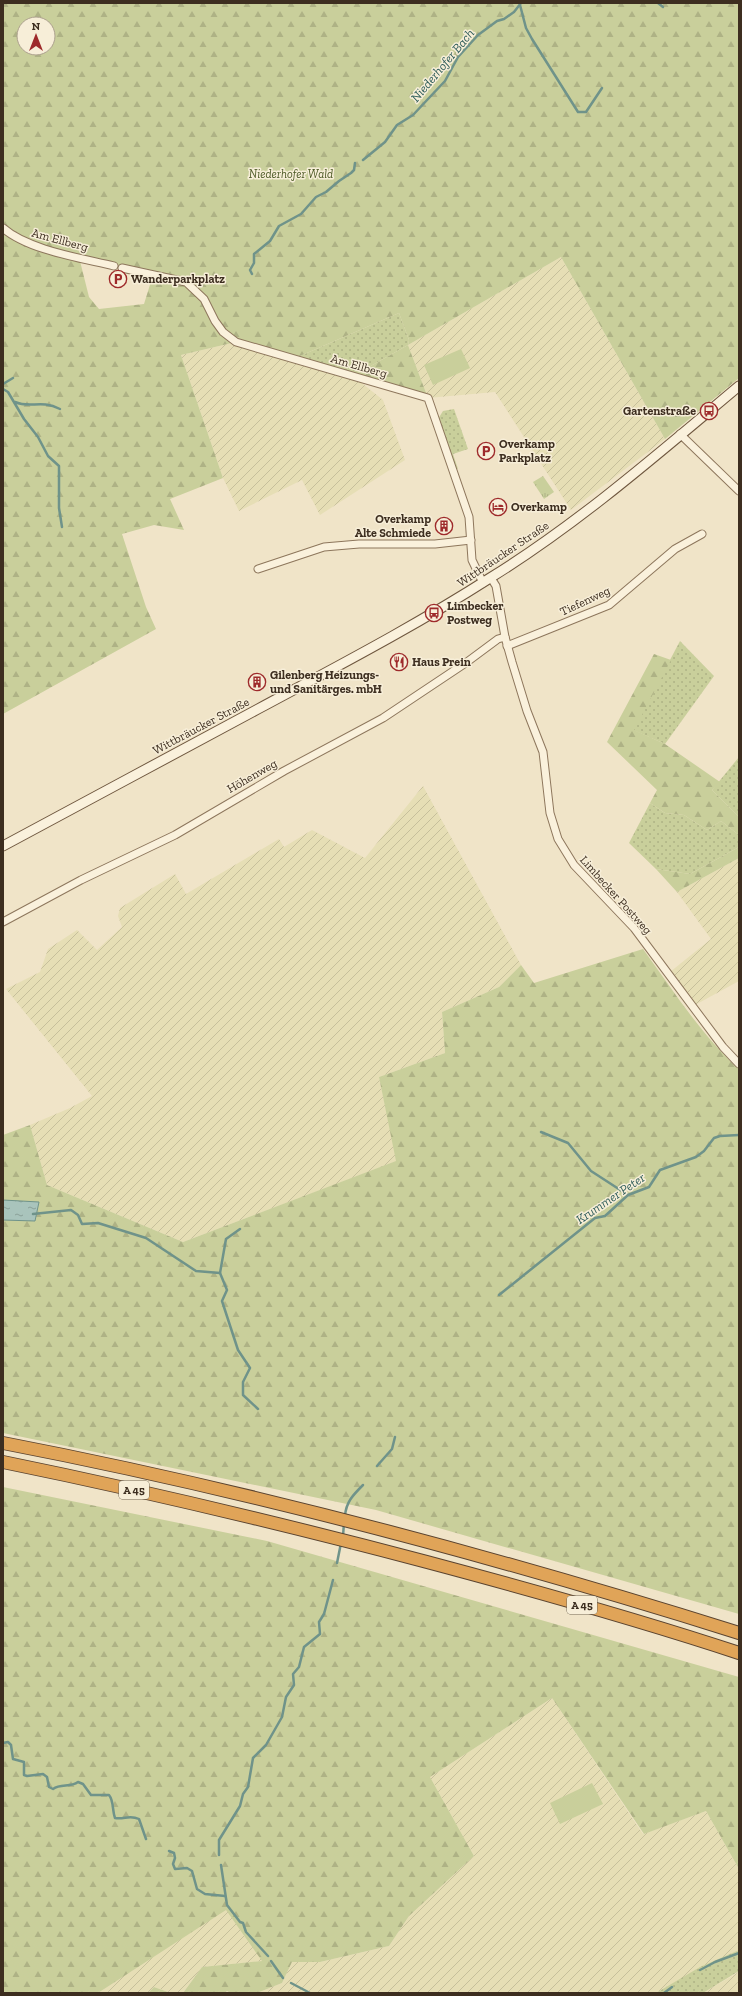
<svg xmlns="http://www.w3.org/2000/svg" width="742" height="1996" viewBox="0 0 742 1996" font-family="'Zilla Slab',serif">
<defs>
<pattern id="farmland-furrows" width="10" height="10" patternUnits="userSpaceOnUse"><rect width="10" height="10" fill="#e6deb5"/><path d="M-1 1l2-2M0 10L10 0M9 11l2-2" fill="none" stroke="#c6bf9b"/></pattern>
<pattern id="grass-dots" width="8" height="8" patternUnits="userSpaceOnUse"><rect width="8" height="8" fill="#c9cf9b"/><path d="M2 2h.1M6 6h.1" fill="none" stroke="#aeb285" stroke-width="1.8" stroke-linecap="round"/></pattern>
<pattern id="forest-firs" width="22" height="20" patternUnits="userSpaceOnUse"><rect width="22" height="20" fill="#c9cf9b"/><path d="M5 1l3.5 6h-7zM16 11l3.5 6h-7z" fill="#aeb285"/></pattern>
<pattern id="park-tufts" width="24" height="20" patternUnits="userSpaceOnUse"><rect width="24" height="20" fill="#c9cf9b"/><path d="M3 7l-1-3M5 7V3M7 7l1-3M15 17l-1-3M17 17v-4M19 17l1-3" fill="none" stroke="#aeb285"/></pattern>
<pattern id="water-ripples" width="26" height="14" patternUnits="userSpaceOnUse"><rect width="26" height="14" fill="#a9c4bc"/><path d="M2 4q2-2 4 0t4 0M15 11q2-2 4 0t4 0" fill="none" stroke="#8ba098"/></pattern>
</defs>
<rect width="100%" height="100%" fill="#f0e4c8"/>
<g fill="url(#farmland-furrows)">
<path d="M561,257L665,439L571,510L495,392L428,398L408,345Z"/>
<path d="M236,342L353,376L383,400L405,460L320,515L302,480L239,511L223,478L181,355Z"/>
<path d="M423,786L521,965L499,987L442,1012L445,1053L379,1077L397,1161L183,1242L47,1185L30,1125L70,1108L92,1096L6,989L40,972L48,949L77,930L97,950L122,927L118,916L120,908L175,874L186,894L279,839L284,847L312,830L365,858Z"/>
<path d="M739,858V981L695,1005L670,972L711,939L677,892Z"/>
<path d="M552,1698L643,1834L706,1811L739,1869V1950L656,1993H257L282,1983L292,1962H320L389,1946L409,1916L474,1856L430,1777Z"/>
<path d="M226,1909L263,1961L202,1967L183,1993H171L154,1987L148,1993H98Z"/>
<path d="M739,1971V1993H703L737,1973Z"/>
</g>
<g fill="url(#grass-dots)">
<path d="M399,313L409,340L408,345L353,376L293,359Z"/>
<path d="M454,409L468,449L453,454L458,469L455,468L438,419L443,411Z"/>
<path d="M680,641L714,676L665,744L633,730Z"/>
<path d="M739,757V817L712,790Z"/>
<path d="M650,803L665,813L684,815L707,830L721,821L739,835V847L690,874L656,869L629,843Z"/>
<path d="M739,1950V1971L703,1993H656L700,1967Z"/>
</g>
<g fill="url(#forest-firs)" fill-rule="evenodd">
<path d="M3,3H739V378L665,439L561,257L408,345L428,398L353,376L408,345L409,340L399,313L293,359L236,342L181,355L223,478L170,499L184,530L154,525L122,534L146,607L156,629L3,714ZM24,24H48V48H24ZM79,257L153,275L144,304L99,309L89,297Z"/>
<path d="M654,654L671,660L634,730L665,744L720,782L712,790L739,817V835L721,821L707,830L684,815L665,813L650,803L657,790L607,742Z"/>
<path d="M739,847V858L677,892L656,869L690,874Z"/>
<path d="M643,949C673,990 701,1035 739,1069V1614L376,1510L3,1433V1135L30,1125L47,1185L183,1242L396,1161L379,1077L445,1053L442,1012L499,987L521,965L534,983Z"/>
<path d="M3,1487L267,1541L739,1677V1869L706,1811L644,1834L552,1698L430,1777L474,1856L409,1916L389,1946L320,1962H292L282,1983L257,1993H230L227,1991L225,1993H183L202,1967L262,1961L226,1910L98,1993H3Z"/>
<path d="M154,1987L171,1993H148Z"/>
</g>
<path fill="url(#park-tufts)" d="M543,476L554,492L544,499L533,482Z"/>
<g fill="#c9cf9b">
<path d="M461,349L470,368L433,385L424,365Z"/>
<path d="M592,1783L603,1804L560,1824L550,1803Z"/>
</g>
<path fill="url(#water-ripples)" stroke="#6f938a" d="M3,1200L39,1202L35,1221L3,1220Z"/>
<g fill="none" stroke-linecap="round" stroke-linejoin="round">
<g stroke="#6f938a" stroke-width="2.5">
<path d="M658,3L663,7"/>
<path d="M520,5L526,28L532,39L578,112H586L602,88"/>
<path d="M363,160L385,142L397,125L413,115L428,99L445,81L458,57L478,35L497,21L504,19L514,12L521,3"/>
<path d="M252,274L250,270L254,263V254L270,241L279,226L301,214L316,197L326,192L339,181L351,173L354,170L355,163"/>
<path d="M3,384L13,378"/>
<path d="M3,389L8,392L24,419L38,437L48,456L59,466V508L62,527"/>
<path d="M15,402C31,409 40,399 60,409"/>
<path d="M541,1132L568,1143L591,1171L628,1195"/>
<path d="M33,1214L71,1210L78,1215L82,1224L98,1223L146,1238L196,1271L220,1273L227,1290L222,1301L238,1350L250,1368L243,1382V1395L258,1409"/>
<path d="M220,1273L226,1239L240,1229"/>
<path d="M499,1295L595,1218L605,1216L628,1195L649,1187L660,1170L696,1157L704,1151L714,1138L720,1136L739,1135"/>
<path d="M377,1466L392,1449L395,1437"/>
<path d="M345,1516C346,1502 353,1495 363,1485"/>
<path d="M343,1536L344,1523"/>
<path d="M337,1563L341,1543"/>
<path d="M3,1743L8,1742L11,1745L13,1759L24,1762V1775L27,1776L43,1774L47,1777L49,1787L53,1789C61,1783 70,1788 78,1782L83,1784L91,1795H109C114,1801 112,1810 115,1818C124,1820 129,1814 139,1819L146,1839"/>
<path d="M169,1851L174,1853L175,1858L173,1864L175,1869L187,1868L192,1871L197,1889L205,1894L225,1896"/>
<path d="M219,1855V1840L240,1806L243,1794L248,1787L253,1758L266,1745L282,1717L286,1697L294,1685L293,1674L299,1667L304,1647L320,1634L319,1622L324,1614L333,1580"/>
<path d="M221,1865L227,1905L240,1922L243,1923L246,1932L268,1956"/>
<path d="M271,1961L283,1978"/>
<path d="M700,1970L715,1962L739,1953"/>
<path d="M291,1983L310,1993"/>
<path d="M664,1993L672,1987"/>
</g>
<defs>
<g id="minor">
<path d="M3,228C28,250 81,258 114,266"/>
<path d="M122,268L186,282L204,299L215,321L223,332L236,342L428,398L469,517L472,560L483,583"/>
<path d="M680,434L739,491"/>
<path d="M258,569L324,547L359,544H435L471,540"/>
<path d="M491,578L496,586L505,637L512,662L527,711L543,752L550,813L558,839L574,865L634,928L723,1047L739,1064"/>
<path d="M507,646L609,605L675,549L702,534"/>
<path d="M3,922L81,880L175,835L284,771L383,718L467,662L498,639L505,637"/>
</g>
<path id="secondary" d="M3,846C88,800 173,755 258,709C336,667 415,626 490,578C579,523 659,453 739,386"/>
<g id="motorway">
<path d="M3,1443C252,1491 497,1557 739,1633"/>
<path d="M3,1462C145,1491 287,1525 427,1562C532,1590 636,1619 739,1653"/>
</g>
</defs>
<use href="#minor" stroke="#8d765c" stroke-width="9"/>
<use href="#secondary" stroke="#6f573f" stroke-width="11"/>
<use href="#motorway" stroke="#5b4430" stroke-width="14"/>
<use href="#minor" stroke="#faf1dc" stroke-width="7"/>
<use href="#secondary" stroke="#faf1dc" stroke-width="9"/>
<use href="#motorway" stroke="#e0a458" stroke-width="12"/>
</g>
<defs>
<symbol id="parking-ring" viewBox="-11 -11 22 22"><circle r="9.5" fill="#f7eed8" stroke="#9e2a2b" stroke-width="1.5"/><path d="M-3.5-5.5H1a3.5 3.5 0 0 1 0 7H-1V5.5H-3.5ZM-1-3.4V-.6H.8a1.4 1.4 0 0 0 0-2.8Z" fill="#9e2a2b"/></symbol>
<symbol id="bus-ring" viewBox="-11 -11 22 22"><circle r="9.5" fill="#f7eed8" stroke="#9e2a2b" stroke-width="1.5"/><path d="M-5-6H5V4H4V6H2V4H-2V6H-4V4H-5ZM-3.5-4V0h7V-4ZM-3.5 1.2v1.5H-2V1.2ZM2 1.2v1.5H3.5V1.2Z" fill="#9e2a2b"/></symbol>
<symbol id="hotel-ring" viewBox="-11 -11 22 22"><circle r="9.5" fill="#f7eed8" stroke="#9e2a2b" stroke-width="1.5"/><path d="M-6-4.5h1.5V1H6V5H4.5V3h-9V5H-6ZM-4 0a1.8 1.8 0 1 1 3.6 0ZM.5 0V-2.5h3Q6-2.5 6 0Z" fill="#9e2a2b"/></symbol>
<symbol id="building-ring" viewBox="-11 -11 22 22"><circle r="9.5" fill="#f7eed8" stroke="#9e2a2b" stroke-width="1.5"/><path d="M-4-6H4V6H1V3H-1V6H-4ZM-2.5-4.3h1.7v1.8h-1.7ZM.8-4.3h1.7v1.8H.8ZM-2.5-1h1.7V.8h-1.7ZM.8-1h1.7V.8H.8Z" fill="#9e2a2b"/></symbol>
<symbol id="restaurant-ring" viewBox="-11 -11 22 22"><circle r="9.5" fill="#f7eed8" stroke="#9e2a2b" stroke-width="1.5"/><path d="M-5-6h1v4h1v-4h1v4h1v-4h1v5L-1.5 .5V6h-2V.5L-5-1ZM5-6V6H3V1.5H1.5Q1.5-4 5-6Z" fill="#9e2a2b"/></symbol>
</defs>
<g fill-rule="evenodd">
<use href="#parking-ring" x="108" y="269" width="20" height="20"/>
<use href="#bus-ring" x="699" y="401" width="20" height="20"/>
<use href="#parking-ring" x="476" y="441" width="20" height="20"/>
<use href="#hotel-ring" x="488" y="497" width="20" height="20"/>
<use href="#building-ring" x="434" y="516" width="20" height="20"/>
<use href="#bus-ring" x="424" y="603" width="20" height="20"/>
<use href="#restaurant-ring" x="389" y="652" width="20" height="20"/>
<use href="#building-ring" x="247" y="672" width="20" height="20"/>
</g>
<g text-anchor="middle" stroke-width="3" stroke-linejoin="round" paint-order="stroke">
<g fill="#f7eed8" stroke="#756857" stroke-width="1">
<rect x="119" y="1481" width="30" height="18" rx="3"/>
<rect x="567" y="1596" width="30" height="18" rx="3"/>
</g>
<g font-size="11" font-weight="bold" fill="#3d2e20">
<text x="134" y="1494">A 45</text>
<text x="582" y="1609">A 45</text>
</g>
<g font-size="12" font-style="italic" fill="#4d5a26" stroke="#f7eed8">
<text x="291" y="178">Niederhofer Wald</text>
</g>
<g font-size="12" fill="#3d2e20" stroke="#f7eed8">
<text transform="translate(60 240) rotate(15)" y="4">Am Ellberg</text>
<text transform="translate(359 366) rotate(16)" y="4">Am Ellberg</text>
<text transform="translate(503 554) rotate(-34)" y="4">Wittbräucker Straße</text>
<text transform="translate(585 601) rotate(-25)" y="4">Tiefenweg</text>
<text transform="translate(201 726) rotate(-28)" y="4">Wittbräucker Straße</text>
<text transform="translate(252 776) rotate(-30)" y="4">Höhenweg</text>
<text transform="translate(616 895) rotate(48)" y="4">Limbecker Postweg</text>
</g>
<g font-size="12" font-weight="bold" fill="#3d2e20" stroke="#f7eed8" text-anchor="start">
<text x="131" y="283">Wanderparkplatz</text>
<text x="696" y="415" text-anchor="end">Gartenstraße</text>
<text x="499" y="448">Overkamp<tspan x="499" dy="14">Parkplatz</tspan></text>
<text x="511" y="511">Overkamp</text>
<text x="431" y="523" text-anchor="end">Overkamp<tspan x="431" dy="14">Alte Schmiede</tspan></text>
<text x="447" y="610">Limbecker<tspan x="447" dy="14">Postweg</tspan></text>
<text x="412" y="666">Haus Prein</text>
<text x="270" y="679">Gilenberg Heizungs-<tspan x="270" dy="14">und Sanitärges. mbH</tspan></text>
</g>
<g font-size="13" font-style="italic" fill="#2f5d5a" stroke="#f7eed8">
<text transform="translate(442 65) rotate(-50)" y="5">Niederhofer Bach</text>
<text transform="translate(610 1198) rotate(-34)" y="5">Krummer Peter</text>
</g>
</g>
<rect width="742" height="1996" fill="none" stroke="#3d2e20" stroke-width="8"/>
<g transform="translate(36 36)"><circle r="19" fill="#f7eed8" stroke="#ada18e"/>
<path d="M0-3L7 15L0 10L-7 15Z" fill="#9e2a2b"/>
<text y="-6" font-size="11" font-weight="bold" text-anchor="middle" fill="#3d2e20">N</text>
</g>
</svg>
